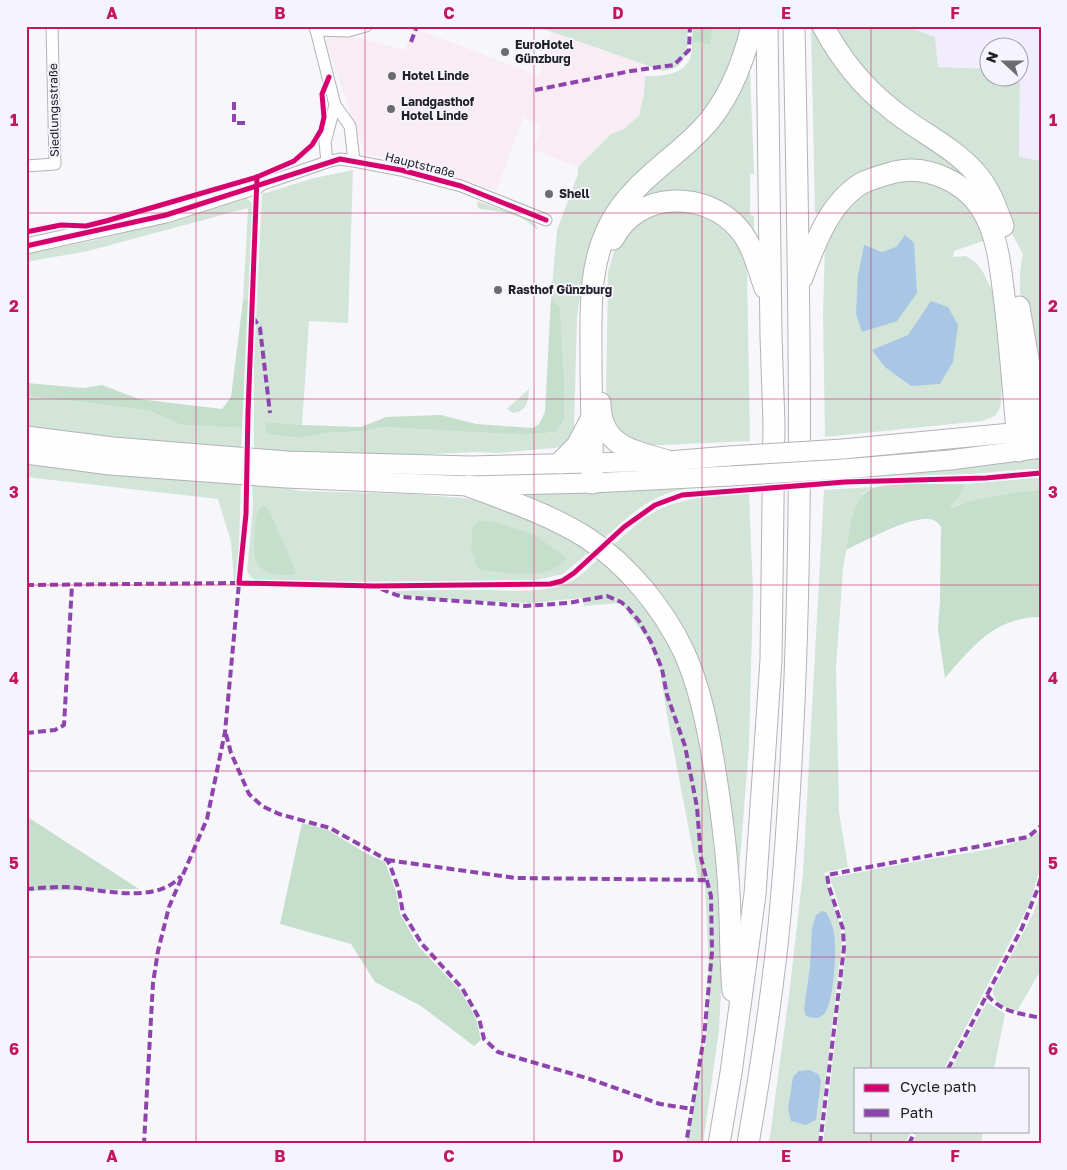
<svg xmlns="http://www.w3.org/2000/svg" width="1067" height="1170" viewBox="0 0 1067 1170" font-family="'Golos Text',sans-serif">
<rect width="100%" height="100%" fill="#f6f6fb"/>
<path fill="#f9ecf4" d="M414,28L539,76L552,32L646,65L644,94L639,116L622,130L611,134L578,167L534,150L542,125L524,118L534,90L496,191L417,164L365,154L326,42L330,35L353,36L405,50Z"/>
<path fill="#f2edfc" d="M904,26H1041V161L1019,157L1020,48H990L989,69L938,67L935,37Z"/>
<g fill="#d2e5d8">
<path d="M535,26H688C687,48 690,68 663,71Z"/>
<path d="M713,26H744L721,91L591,248L582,283L577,317L574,427L572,438L565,445L555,448L497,453L476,452L368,457L254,451V364L262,194L314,178L353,170L348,323L309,321L302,425L268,422L271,435L301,438L328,433L363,431L383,427L525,435L556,432L564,420V374L560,307L551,299L557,230L578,174V167L611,134L622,130L639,116L644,94L645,76C661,76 683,76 690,58C692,54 692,47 692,42L711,45Z"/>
<path d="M811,26H814L928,144L973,182L912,165L822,214L815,212Z"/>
<path d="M832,26H904L935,37L938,67L989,69L990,78H1020V70L1019,157L1041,161V387C1029,349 1013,293 1023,254L967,151L937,127L887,93L857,64Z"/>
<path d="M748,68L750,69L754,174H750V215L754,216V237L741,217L634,204Z"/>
<path d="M916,176L963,195L985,235L983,241L954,251L953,257L966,256L975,262L983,272L993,292L1002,381L1001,400L1000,408L995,416L982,421L825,437L823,313L825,245L836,219L862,190Z"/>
<path d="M246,198L253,204V210L248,299L243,300L248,208L88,251L26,262V254L96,240Z"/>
<path d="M477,201L529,219L535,224L538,229H536C521,213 502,212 481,209L478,208Z"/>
<path d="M685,206L734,229L747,268L750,441L639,446L615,430L606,401L608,272L615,248L646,215Z"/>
<path d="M529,389C528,401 528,411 513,413L507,409Z"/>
<path d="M26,396L98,404L150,411L181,425L242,428L241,450L26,427Z"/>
<path d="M1041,455V469H1028L971,474L846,477Z"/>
<path d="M26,461L241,480L238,578L234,581L231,542L218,499L26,477Z"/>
<path d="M1034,478H1041V490L1017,492L972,500L953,508L949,505L960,496L965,484Z"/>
<path d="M252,481L266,483L300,491L410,494L463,498L492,503L533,516L592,550L563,574L536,580L260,583L254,580L247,572L253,505Z"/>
<path d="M697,487C687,489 676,490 666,494C641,503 621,523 601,541L494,491Z"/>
<path d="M873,487L863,493L850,527L843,569L836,667L839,812L848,867L824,873L840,925L842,943L818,1144H769L790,987L803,873L824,490Z"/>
<path d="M749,494L753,592L749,745L739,872L734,869L700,675L611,547C627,533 642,517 662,508C687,497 722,495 749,494Z"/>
<path d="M601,556L625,580L673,645L695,701L716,822L722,971L719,1030L703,1144H686L706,1038L709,971L705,884L699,883L666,710L660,667L646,637L621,603L584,606L583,598L529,603L430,599L398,594L395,591C422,590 449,590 476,590C503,590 543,594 568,583C580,577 591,566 601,556Z"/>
<path d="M1041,831V865L1030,903L944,1069H856V1131H911L905,1144H823L846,950C846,924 838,902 830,878C865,871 901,864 936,858C971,852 1010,849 1041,831Z"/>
<path d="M1041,893V970L1017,1011C1006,1008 993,1003 993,990L1033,914Z"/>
<path d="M987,1002L1005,1014L994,1069H951Z"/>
<path d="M918,1131H983L981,1144H911Z"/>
</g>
<g fill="#c5dfcc">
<path d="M693,26H713L711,45L692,42Z"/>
<path d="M248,299L242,428L181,425L150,411L98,404L26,396V383L84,388L102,385L139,399L222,409L231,397L243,300Z"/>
<path d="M551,299L560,307L564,374V420L556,432L525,435L383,427L363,431L328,433L301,438L271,435L265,432L267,422L302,425L361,427L386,417L441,415L476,424L533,428L539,424L545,412Z"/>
<path d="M904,484H965L960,496L950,505L953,508L972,500L1017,492L1041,490V617C995,617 973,646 945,678L938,629L940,600L941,527C939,525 938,522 935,521C918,511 863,542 846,550C850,531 851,496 873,488C882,485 895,485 904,484Z"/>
<path d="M263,505L269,510L297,574C284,576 262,576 256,561C253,554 255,542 255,534C255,523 255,513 263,505Z"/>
<path d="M480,521L495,522L533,534L567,558C562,562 557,568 551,570C533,577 497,573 478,569L471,548L473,525Z"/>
<path d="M26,816L139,889L26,891Z"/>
<path d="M302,823L328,830L367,854L385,862L396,891L400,914L419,947L460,990L476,1018L481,1040L474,1046L421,1006L375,982L351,944L280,924Z"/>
</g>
<g fill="#aac6e5">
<path d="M905,235L914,243L917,293L897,321L862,332L856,314L858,275L864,245L882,252L896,247Z"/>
<path d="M931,301L948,307L958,325L953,362L940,384L911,386L885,367L872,350L908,335Z"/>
<path d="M822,911L826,912C830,919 833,926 834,934C837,950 834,1003 824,1014C818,1020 813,1018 806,1016L804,1010L810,966L812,928L816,915Z"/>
<path d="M809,1070L818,1074L821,1080L816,1120L806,1125L791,1121L788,1109L793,1077L799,1071Z"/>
</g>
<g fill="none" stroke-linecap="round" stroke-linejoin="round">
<defs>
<g id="minor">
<path d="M315,26L335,105L350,126L354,161"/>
<path d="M316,30L348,31L366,26"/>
<path d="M327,162L325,142L335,105"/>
<path d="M26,166L55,164L52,26"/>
<path d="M257,186L327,162L340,159L354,161L401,170L461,186L546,220"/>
</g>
<path id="tertiary" d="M26,246L166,215L257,186"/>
<g id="primary">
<path d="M26,436L113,447L287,461L470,466L668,461L729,456"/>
<path d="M843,449L1032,431"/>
<path d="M26,454L110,465L286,478L469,486L592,483L730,476"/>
<path d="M844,469L950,460L1034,449"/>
</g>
<g id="motorway">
<path d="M823,26C840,58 861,85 890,108C917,131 951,145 975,172C989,187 996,207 1003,226"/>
<path d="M613,239C638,190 706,190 739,229C753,245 758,269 765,288"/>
<path d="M802,278C815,243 829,203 862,183C872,178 884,175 895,172C929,164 969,184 985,215C999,241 1001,274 1005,303C1011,353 1014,402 1019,451"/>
<path d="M1019,307L1034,393L1039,448"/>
<path d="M600,403C600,446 633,451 668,461"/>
<path d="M560,463L577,446L590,421"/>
<path d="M592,483C593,441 591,400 591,358C591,311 588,264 611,222C632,183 671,161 701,130C728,102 743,64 752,26"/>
<path d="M469,486C509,501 551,515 587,538C628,565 663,608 684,652C700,687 708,728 714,765C721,808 727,850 729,893C731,926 730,959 733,991"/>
<path d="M719,1144L731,1073L755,894L771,660L774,424L771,336L767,26"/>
<path d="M748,1144C761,1068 773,992 780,915C807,620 800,322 794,26"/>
</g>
</defs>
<use href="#minor" stroke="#b3b3b7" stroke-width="13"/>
<use href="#tertiary" stroke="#b3b3b7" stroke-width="17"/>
<use href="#primary" stroke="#b3b3b7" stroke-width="21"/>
<use href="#motorway" stroke="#b3b3b7" stroke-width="23"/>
<use href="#minor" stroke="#fefefe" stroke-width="11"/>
<use href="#tertiary" stroke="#fefefe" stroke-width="15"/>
<use href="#primary" stroke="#fefefe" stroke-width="19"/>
<use href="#motorway" stroke="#fefefe" stroke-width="21"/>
<defs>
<g id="primary-bridge">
<path d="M729,456L843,449"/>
<path d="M730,476L844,469"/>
</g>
</defs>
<use href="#primary-bridge" stroke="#b3b3b7" stroke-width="21" stroke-linecap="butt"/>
<use href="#primary-bridge" stroke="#fefefe" stroke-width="19"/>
<g stroke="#8e44ad" stroke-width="4" stroke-dasharray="8 4" stroke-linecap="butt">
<path d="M411,42L417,26"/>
<path d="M535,90L631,71L674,65L689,50L690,26"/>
<path d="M234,102V123H246"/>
<path d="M253,317L260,328L270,413"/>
<path d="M26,585L239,583L225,732L207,819L169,907L158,951L153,983L144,1144"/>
<path d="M381,589L402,597L525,606L568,603L607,596L621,602L628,608L639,621L651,642L662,669L667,695L685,746L697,807L701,858L711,896L712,952L704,1037L686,1144"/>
<path d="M26,733L55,730L64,725L72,585"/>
<path d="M226,734L231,753L249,794L262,806L279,814L330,828L387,860L390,865L399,890L403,913L422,944L462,988L479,1018L484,1039L498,1052L590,1079L660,1104L692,1109"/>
<path d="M387,860L516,878L707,880"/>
<path d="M26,889C39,888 52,887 65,887C99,888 155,906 181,876"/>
<path d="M987,995C1003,1013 1019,1013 1041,1018"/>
<path d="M948,1069L1022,928L1038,888L1041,877"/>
<path d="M820,1144L844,948L843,929L829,887L827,875L1028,837L1041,826"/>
<path d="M909,1144L915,1131"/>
</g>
<defs>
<g id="cycleway">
<path d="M257,177L248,413L246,514L239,583L374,586L550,584L562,581L574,573L624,527L655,505L682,495L845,482L986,478L1041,473"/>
<path d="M26,232L61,225L86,226L106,221L257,177L294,161L312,145L321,130L324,117L322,94L329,77"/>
<path d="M26,246L166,215L340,159L401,170L461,186L546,220"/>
</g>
</defs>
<use href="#cycleway" stroke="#f5f3fe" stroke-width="8"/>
<use href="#cycleway" stroke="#d6006c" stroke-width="5"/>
</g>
<path fill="none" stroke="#c2185b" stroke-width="1" stroke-opacity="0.55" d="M196,26V1144M365,26V1144M534,26V1144M702,26V1144M871,26V1069M26,213H1041M26,399H1041M26,585H1041M26,771H1041M26,957H1041M871,1131V1144"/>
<g fill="#6c6b70" stroke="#f5f3fe" stroke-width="2">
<circle cx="505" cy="52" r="5"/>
<circle cx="392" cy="76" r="5"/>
<circle cx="391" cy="109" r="5"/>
<circle cx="549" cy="194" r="5"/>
<circle cx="498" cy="290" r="5"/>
</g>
<g text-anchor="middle" stroke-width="4" stroke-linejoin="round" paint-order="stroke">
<g font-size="12" font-weight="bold" fill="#212025" stroke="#f5f3fe" text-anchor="start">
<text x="515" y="49">EuroHotel<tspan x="515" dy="14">Günzburg</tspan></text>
<text x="402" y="80">Hotel Linde</text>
<text x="401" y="106">Landgasthof<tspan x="401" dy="14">Hotel Linde</tspan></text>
<text x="559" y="198">Shell</text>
<text x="508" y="294">Rasthof Günzburg</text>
</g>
<g font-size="12" fill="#212025" stroke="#f5f3fe">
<text transform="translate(54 110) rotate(-91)" y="4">Siedlungsstraße</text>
<text transform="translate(420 165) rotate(14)" y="4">Hauptstraße</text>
</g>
</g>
<rect width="1067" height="1170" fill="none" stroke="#f5f3fe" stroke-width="55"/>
<rect x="854" y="1068" width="175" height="65" fill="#f5f3fe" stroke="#a09fa7"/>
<rect x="864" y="1084" width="25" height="8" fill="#d6006c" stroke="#a09fa7"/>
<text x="900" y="1092" font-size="15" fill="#212025">Cycle path</text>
<rect x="864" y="1109" width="25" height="8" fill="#8e44ad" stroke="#a09fa7"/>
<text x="900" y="1118" font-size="15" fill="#212025">Path</text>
<g transform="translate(1004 62) rotate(291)"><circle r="24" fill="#f5f3fe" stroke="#a09fa7"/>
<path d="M0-4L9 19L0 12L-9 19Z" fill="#6c6b70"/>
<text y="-8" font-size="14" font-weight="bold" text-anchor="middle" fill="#212025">N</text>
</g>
<rect x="28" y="28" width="1012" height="1114" fill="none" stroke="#c2185b" stroke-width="2"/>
<g font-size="16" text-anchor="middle" font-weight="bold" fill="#c2185b">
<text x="112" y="19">A</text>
<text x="280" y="19">B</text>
<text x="449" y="19">C</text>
<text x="618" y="19">D</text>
<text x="786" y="19">E</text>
<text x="955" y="19">F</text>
<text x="14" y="126">1</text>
<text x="1053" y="126">1</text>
<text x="14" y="312">2</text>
<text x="1053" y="312">2</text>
<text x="14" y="498">3</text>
<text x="1053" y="498">3</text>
<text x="14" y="684">4</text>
<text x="1053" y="684">4</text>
<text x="14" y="869">5</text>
<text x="1053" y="869">5</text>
<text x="14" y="1055">6</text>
<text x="1053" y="1055">6</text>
<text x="112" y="1162">A</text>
<text x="280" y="1162">B</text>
<text x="449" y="1162">C</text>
<text x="618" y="1162">D</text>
<text x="786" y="1162">E</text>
<text x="955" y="1162">F</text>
</g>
</svg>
